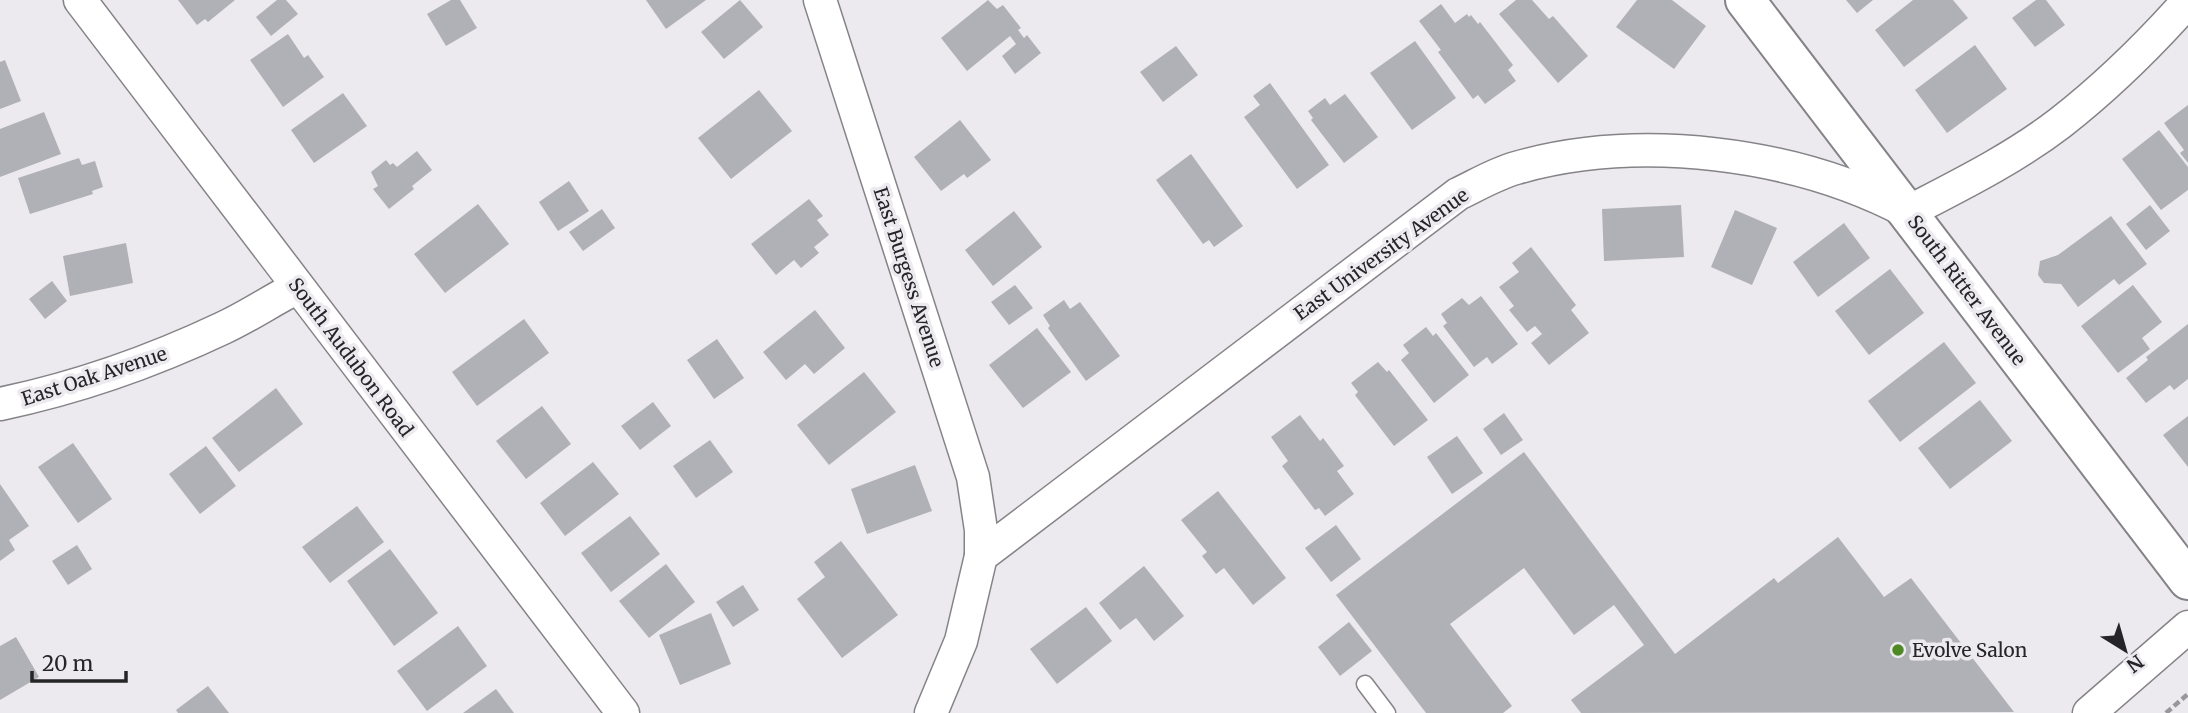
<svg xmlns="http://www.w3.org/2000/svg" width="2188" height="713" viewBox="0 0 2188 713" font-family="Merriweather,serif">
<rect width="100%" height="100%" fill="#eceaef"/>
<g fill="#b0b1b6">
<path d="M178,0H235L208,22L205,19L197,25Z"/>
<path d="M277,0H286L298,14L271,36L256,17Z"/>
<path d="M451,0H460L477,28L446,46L427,14Z"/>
<path d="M646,0H706L666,29Z"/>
<path d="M740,0L763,27L724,59L701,32Z"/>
<path d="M988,0L997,9L1003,5L1021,28L1018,30L1024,38L1027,35L1041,53L1015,74L1002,56L1016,44L1010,36L967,71L941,38Z"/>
<path d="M1516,0H1532L1549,19L1553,16L1588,56L1558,83L1499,14Z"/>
<path d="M1637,0H1672L1706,26L1674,69L1616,27Z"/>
<path d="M1846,0H1873L1857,13Z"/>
<path d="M1913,0H1953L1968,18L1904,67L1875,30Z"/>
<path d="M2036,0H2046L2065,25L2035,47L2012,18Z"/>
<path d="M1441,4L1455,23L1467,14L1469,17L1471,15L1478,24L1480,22L1513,65L1508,70L1516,81L1485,104L1478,95L1473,99L1438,52L1441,50L1419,21Z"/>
<path d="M288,34L304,58L308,55L324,77L283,107L250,60Z"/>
<path d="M1415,41L1456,98L1412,130L1370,73Z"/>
<path d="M1975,45L2007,89L1947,133L1915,90Z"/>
<path d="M1176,46L1198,75L1163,102L1140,72Z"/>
<path d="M5,60L21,101L0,109V62Z"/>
<path d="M1270,83L1329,165L1297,189L1244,117L1260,105L1253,96Z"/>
<path d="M759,90L792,131L731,179L698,138Z"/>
<path d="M343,93L367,126L314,163L291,130Z"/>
<path d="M1345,94L1378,137L1344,163L1311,120L1313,118L1308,111L1325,98L1330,105Z"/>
<path d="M2188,105V163L2180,153L2184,150L2164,123Z"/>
<path d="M44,112L61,154L0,177V129Z"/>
<path d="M960,120L991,160L967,178L964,174L941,191L914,157Z"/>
<path d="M2159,130L2188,167V190L2161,210L2122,159Z"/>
<path d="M417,151L432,170L412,186L414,189L389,209L373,189L378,186L371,172L386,160L390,165L393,163L397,167Z"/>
<path d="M1191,154L1243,226L1214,247L1209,240L1203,244L1156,180Z"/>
<path d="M79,158L82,165L95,161L103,187L92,191L93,194L30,214L18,178Z"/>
<path d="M569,181L589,211L558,231L539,202Z"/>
<path d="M809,199L823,216L817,220L829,235L814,247L819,253L801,268L794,260L776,275L751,244Z"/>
<path d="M478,204L509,244L445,293L414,254Z"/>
<path d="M1681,205L1684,257L1604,261L1602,209Z"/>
<path d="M2150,205L2170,231L2146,250L2126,224Z"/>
<path d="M602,209L615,228L583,251L569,232Z"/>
<path d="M1735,210L1777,228L1752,285L1711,267Z"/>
<path d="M1014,211L1042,247L993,286L965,250Z"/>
<path d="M2111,216L2147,264L2119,285L2114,279L2078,307L2061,284L2044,283L2038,275L2040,261L2058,255Z"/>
<path d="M1844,223L1870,258L1818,297L1793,262Z"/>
<path d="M126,243L133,283L70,296L63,256Z"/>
<path d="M1531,247L1576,305L1571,310L1589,333L1549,365L1531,343L1542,334L1535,326L1527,332L1509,310L1514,306L1499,287L1519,272L1512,263Z"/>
<path d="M1890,269L1924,313L1869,355L1835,311Z"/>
<path d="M52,281L67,301L45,319L29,299Z"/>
<path d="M1015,285L1033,308L1009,325L991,302Z"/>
<path d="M2133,285L2162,322L2142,338L2150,349L2118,373L2081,326Z"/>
<path d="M1481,296L1518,344L1492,364L1487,357L1474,367L1443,326L1447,323L1441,314L1462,298L1469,305Z"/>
<path d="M1064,300L1070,309L1080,302L1120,356L1086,381L1048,328L1050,326L1043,315Z"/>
<path d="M815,310L845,348L814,374L805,364L786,380L763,352Z"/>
<path d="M524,319L549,353L477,406L452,372Z"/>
<path d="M2188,324V379L2174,390L2170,385L2146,403L2126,378L2148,360L2146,357Z"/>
<path d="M1426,327L1433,336L1436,333L1469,375L1434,403L1401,360L1409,353L1403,345Z"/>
<path d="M1037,328L1071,372L1023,408L989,365Z"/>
<path d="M717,339L744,378L714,399L687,360Z"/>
<path d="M1944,342L1976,383L1900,442L1868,401Z"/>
<path d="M1378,362L1387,372L1389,370L1428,420L1394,446L1355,395L1358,392L1351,383Z"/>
<path d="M864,372L896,412L829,465L797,425Z"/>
<path d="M276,388L303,424L239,472L212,438Z"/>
<path d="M1980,400L2012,441L1950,489L1918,448Z"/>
<path d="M653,402L671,426L640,450L621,426Z"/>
<path d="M542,406L571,444L526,479L496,441Z"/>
<path d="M1504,413L1523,440L1501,455L1483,429Z"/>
<path d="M1300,415L1320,441L1323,438L1344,466L1337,471L1354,494L1325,516L1319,508L1315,510L1282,466L1288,461L1271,437Z"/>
<path d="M2188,416V467L2163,435Z"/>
<path d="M1457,436L1483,473L1452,494L1427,457Z"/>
<path d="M710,440L733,472L696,498L673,466Z"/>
<path d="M73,443L112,499L78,523L38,467Z"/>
<path d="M206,446L236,486L200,514L169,474Z"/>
<path d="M1524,452L1675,654L1774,578L1778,583L1838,537L1884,597L1911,578L2014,712L1581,713L1571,700L1644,645L1614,605L1574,635L1524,568L1450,624L1512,706L1503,713H1426L1336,595Z"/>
<path d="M593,462L619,494L565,536L540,503Z"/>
<path d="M915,465L932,511L867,534L851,489Z"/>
<path d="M0,484L29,526L9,540L15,550L0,561Z"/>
<path d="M1218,491L1286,578L1253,605L1224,568L1216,574L1202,556L1207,552L1181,520Z"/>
<path d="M357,506L384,542L330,583L302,547Z"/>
<path d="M630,516L660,554L611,592L581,553Z"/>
<path d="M1336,525L1361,559L1331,582L1305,548Z"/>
<path d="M841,541L898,615L842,658L797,599L825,577L814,562Z"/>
<path d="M77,545L92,569L68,585L52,561Z"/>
<path d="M390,549L438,613L394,646L347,581Z"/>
<path d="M666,564L695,602L649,638L619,601Z"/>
<path d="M1144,566L1184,616L1154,641L1136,618L1120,630L1099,603Z"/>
<path d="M743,585L759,610L733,627L716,602Z"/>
<path d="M1086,607L1112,641L1057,684L1030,649Z"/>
<path d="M711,613L731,664L680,685L659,635Z"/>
<path d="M1349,622L1372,651L1340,676L1318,647Z"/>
<path d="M458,626L487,666L427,711L397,671Z"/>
<path d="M16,637L39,677L0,700V646Z"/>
<path d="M208,686L229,713H178L176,710Z"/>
<path d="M496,689L514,713H463Z"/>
</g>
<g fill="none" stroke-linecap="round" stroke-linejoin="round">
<defs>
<path id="service" d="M1365,684L1387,713"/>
<g id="minor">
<path d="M80,0L623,713"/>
<path d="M820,0L973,477L981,530V556"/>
<path d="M0,404C77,388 151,362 223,328C249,316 272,300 298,287"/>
<path d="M931,713L961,641L981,556L1458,194C1477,185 1495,174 1516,168C1639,133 1795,152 1908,212C1960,185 2013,159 2060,123C2106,87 2149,45 2188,1"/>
<path d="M2089,713L2188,627"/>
</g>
<path id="tertiary" d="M1745,0L2188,580"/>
</defs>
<use href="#service" stroke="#858387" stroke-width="19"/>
<use href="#minor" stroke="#858387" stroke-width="35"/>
<use href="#tertiary" stroke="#858387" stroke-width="42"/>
<path stroke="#99979b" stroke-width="4.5" stroke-dasharray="7 3.5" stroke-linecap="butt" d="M2166,713L2188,694"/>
<use href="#service" stroke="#fff" stroke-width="16"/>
<use href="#minor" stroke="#fff" stroke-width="32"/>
<use href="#tertiary" stroke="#fff" stroke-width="38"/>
</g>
<circle fill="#4f8926" stroke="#eceaef" stroke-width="2.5" cx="1898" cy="650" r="7"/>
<g text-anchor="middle" stroke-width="7" stroke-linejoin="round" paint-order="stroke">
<g font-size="19" fill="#252426" stroke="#eceaef">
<text transform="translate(1381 254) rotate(-36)" y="7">East University Avenue</text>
<text transform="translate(909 277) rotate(72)" y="7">East Burgess Avenue</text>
<text transform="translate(1967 290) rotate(53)" y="7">South Ritter Avenue</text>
<text transform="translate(351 357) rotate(53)" y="7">South Audubon Road</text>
<text transform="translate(94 376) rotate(-18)" y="7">East Oak Avenue</text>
</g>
<g font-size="19" fill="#252426" stroke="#eceaef" text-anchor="start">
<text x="1912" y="657">Evolve Salon</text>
</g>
</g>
<g transform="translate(2125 650) rotate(143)" stroke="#eceaef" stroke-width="5" paint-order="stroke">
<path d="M0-5L12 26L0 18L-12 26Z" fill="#252426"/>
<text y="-10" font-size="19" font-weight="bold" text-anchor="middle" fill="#252426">N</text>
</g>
<path d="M32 671v10h94v-10" fill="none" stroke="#252426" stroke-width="3.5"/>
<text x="42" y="671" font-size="21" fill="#252426" stroke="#eceaef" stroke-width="5" paint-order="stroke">20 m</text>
</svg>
